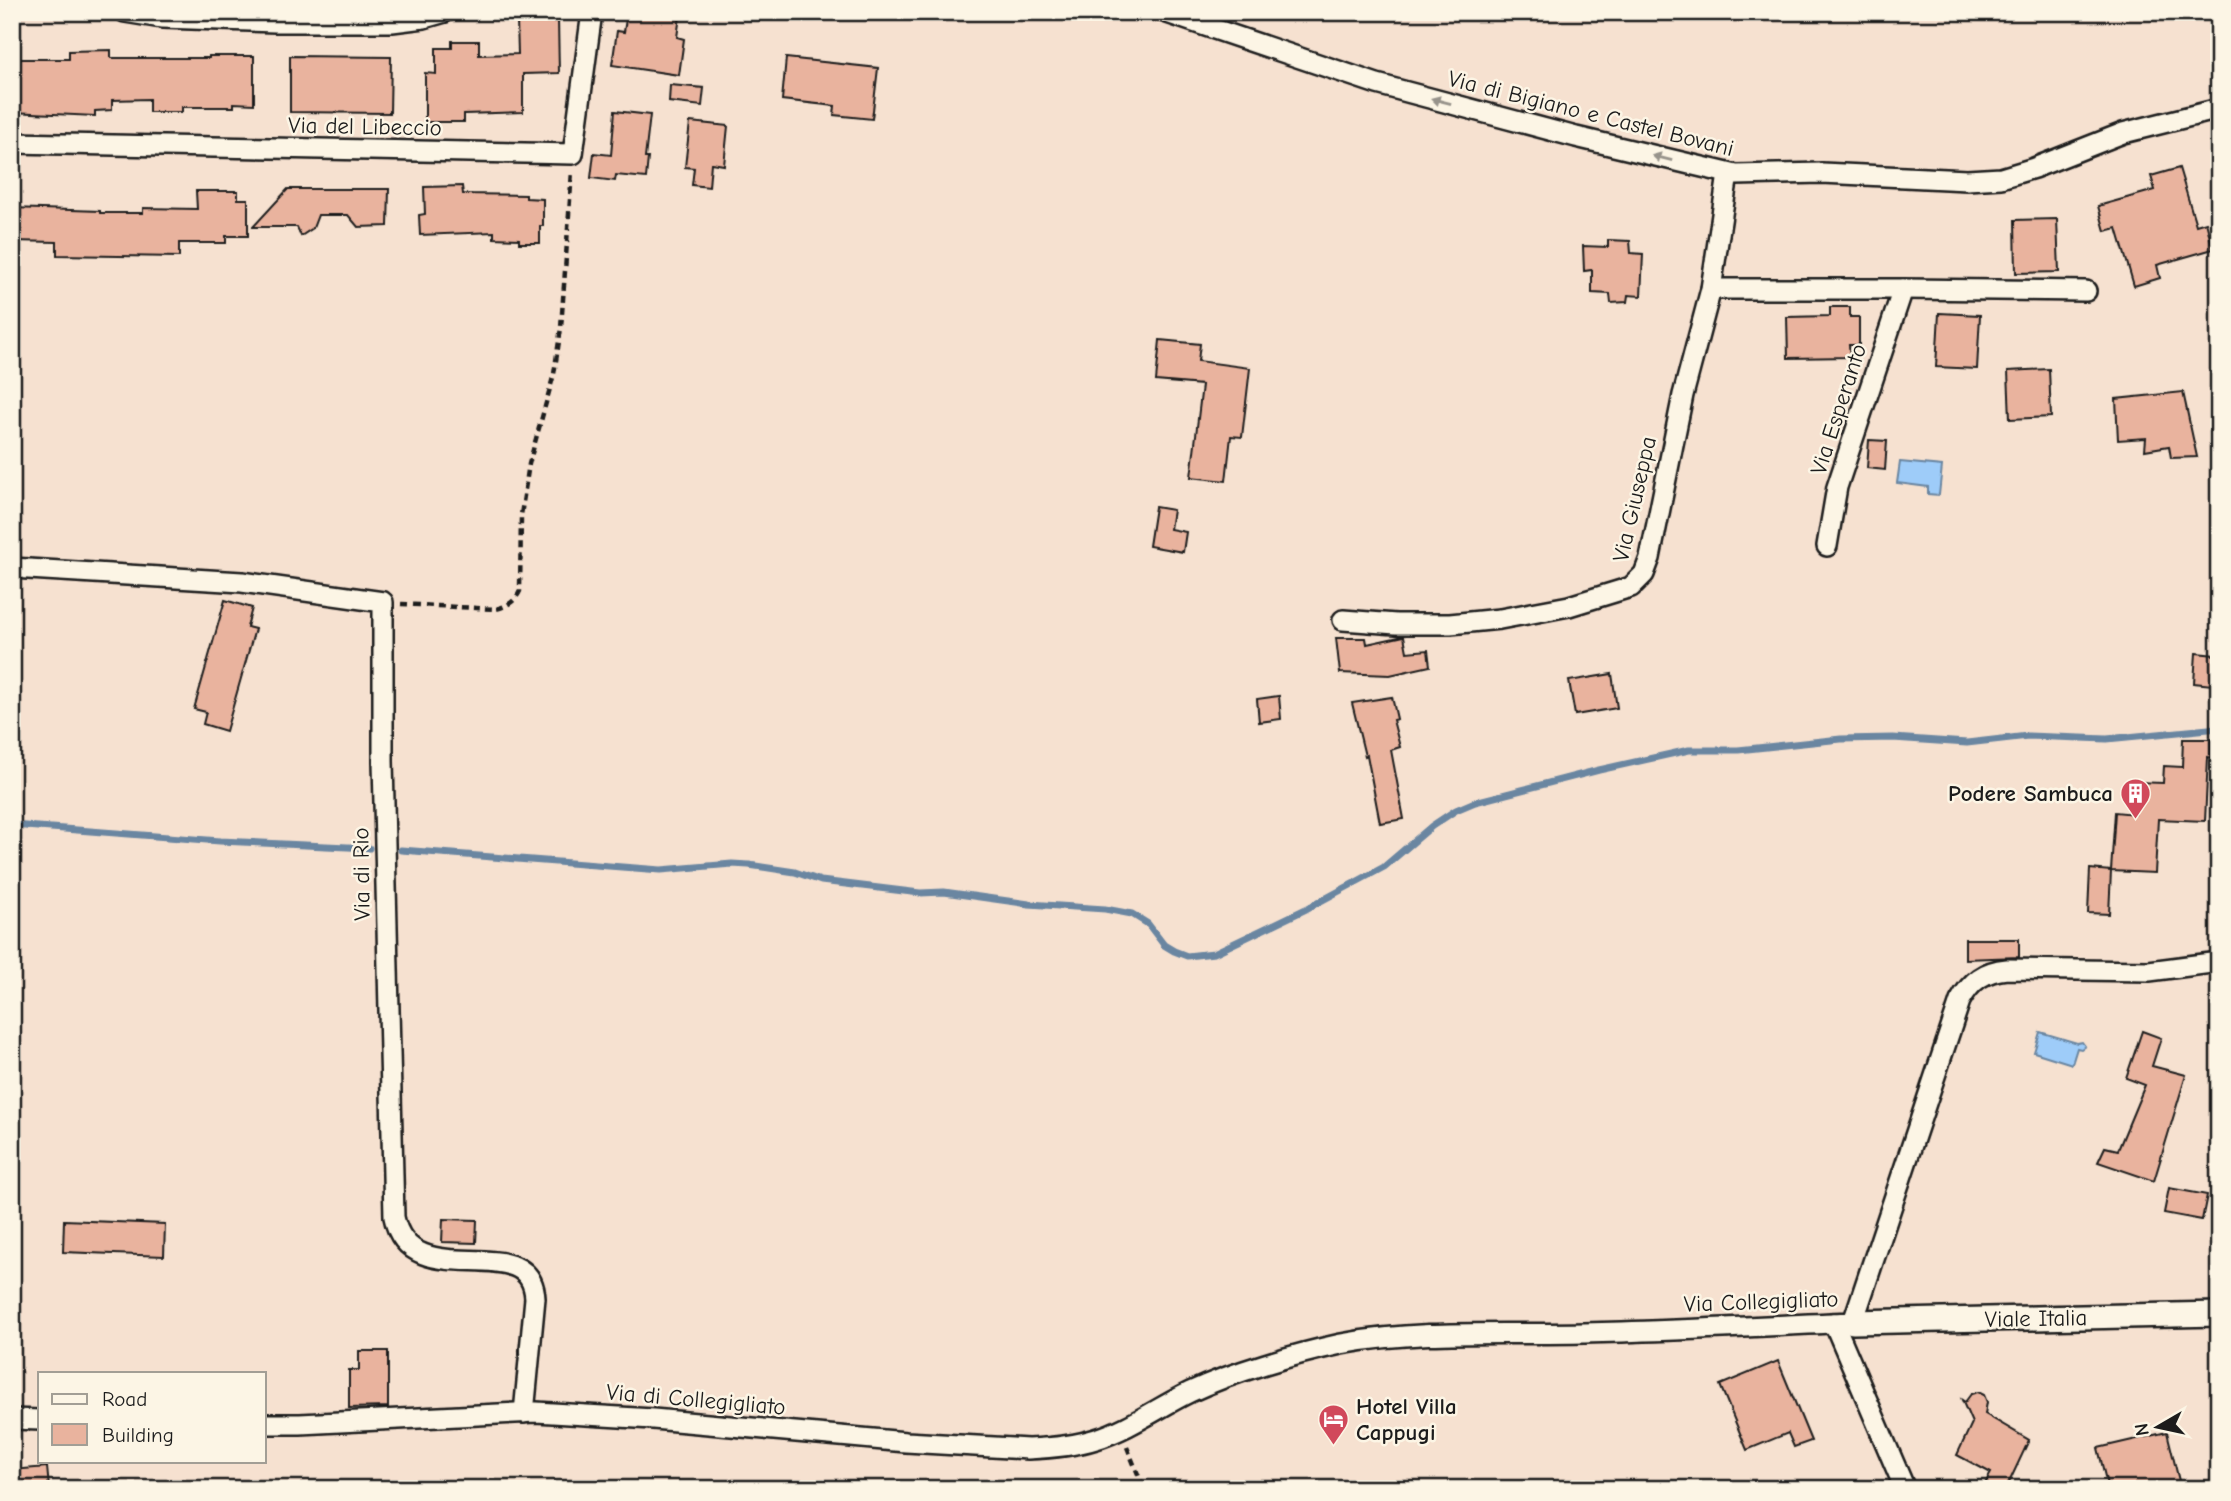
<svg xmlns="http://www.w3.org/2000/svg" width="2231" height="1501" viewBox="0 0 2231 1501" font-family="'Comic Neue',sans-serif">
<rect width="100%" height="100%" fill="#f6e1d0"/>
<filter id="ink" filterUnits="userSpaceOnUse"><feTurbulence type="fractalNoise" baseFrequency=".0143" numOctaves="2"/><feDisplacementMap in="SourceGraphic" scale="14" xChannelSelector="R" yChannelSelector="G"/><feConvolveMatrix kernelMatrix="1 2 1 2 8 2 1 2 1" color-interpolation-filters="sRGB"/></filter>
<g filter="url(#ink)">
<g fill="#9eccf9" stroke="#6a86a1" stroke-width="2">
<path d="M1900,462L1942,466L1939,495L1928,494V487L1897,483Z"/>
<path d="M2040,1032L2077,1043L2082,1042L2085,1046L2081,1049L2077,1048L2072,1064L2034,1052Z"/>
</g>
<g fill="none" stroke-linecap="round" stroke-linejoin="round">
<g stroke="#6a86a1" stroke-width="7">
<path d="M12,825L220,841L369,848"/>
<path d="M401,850L661,870L732,864L749,865L795,872L821,881L920,893L944,892L1029,904L1105,909L1132,914L1148,924L1164,945L1174,951L1187,956L1214,953L1306,909L1384,867L1432,826L1456,810L1475,802L1599,770L1689,750H1738L1841,739L1893,738L1967,743L2028,736L2107,739L2219,728"/>
</g>
</g>
<g fill="#e9b39e" stroke="#1c1c1c" stroke-width="2">
<path d="M627,12H655L680,16L677,37L684,39L679,75L612,65L617,31L624,32Z"/>
<path d="M558,19L559,73L523,74V112L464,114V122H425V73L436,74V48H452V41H479V55L518,54L517,20Z"/>
<path d="M111,50V58H209V56H254V104L234,103V107H182V112H149V99L112,100V110L95,111V116L12,112V59H69V51Z"/>
<path d="M290,56L391,57L390,113L290,112Z"/>
<path d="M786,58L878,68L872,119L834,115L835,106L782,100Z"/>
<path d="M670,85L704,88L702,106L669,102Z"/>
<path d="M615,111L650,115L645,158H648L646,178L616,175L615,181L591,178L594,153L611,155Z"/>
<path d="M690,122L728,126L724,165L711,163L709,187L692,185L694,168L685,167Z"/>
<path d="M2179,168L2196,225L2206,222L2213,249L2157,265L2160,278L2134,286L2117,228L2105,231L2098,206L2155,190L2151,176Z"/>
<path d="M462,186L463,194L526,195V198L543,199V226H540V243H519V239L494,238V232L420,235L419,215L425,214L424,187Z"/>
<path d="M288,189H389L388,226L358,227L348,215H318L313,228L301,236L297,227H253Z"/>
<path d="M196,191H238V199H248V236H226V243H179V257L57,255V242L12,241V208L100,211V213H143V208L197,209Z"/>
<path d="M2057,219L2059,272L2016,273L2015,220Z"/>
<path d="M1608,240L1630,241L1631,253L1643,254L1641,296L1628,295L1627,302L1611,303L1610,294L1592,293V270L1584,271L1583,246L1608,247Z"/>
<path d="M1830,307H1850V317H1859V345H1849L1850,357L1788,358L1787,317L1830,316Z"/>
<path d="M1939,313L1980,315L1977,369L1936,367Z"/>
<path d="M1160,340L1200,344L1198,361L1250,368L1242,437L1231,436L1226,481L1191,477L1202,385L1156,381Z"/>
<path d="M2049,369L2051,417L2010,419L2008,371Z"/>
<path d="M2183,392L2197,457L2171,458L2169,446L2145,450L2146,438L2118,440L2116,399Z"/>
<path d="M1869,440L1887,441L1885,470L1867,468Z"/>
<path d="M1155,507L1173,510L1170,529L1186,532L1183,552L1149,546Z"/>
<path d="M225,600L252,608L247,627L255,629L226,731L203,724L206,712L194,709Z"/>
<path d="M1404,636L1407,652L1428,650L1430,666L1390,675L1340,673L1336,638H1366L1367,644Z"/>
<path d="M2196,653L2215,655L2212,685L2194,683Z"/>
<path d="M1612,674L1617,708L1575,715L1569,681Z"/>
<path d="M1279,696L1281,719L1259,722L1257,699Z"/>
<path d="M1392,697L1397,719L1393,720L1400,747L1391,750L1404,819L1380,823L1367,755L1365,756L1352,703Z"/>
<path d="M2183,739H2211V758L2208,757L2205,821L2158,819L2155,873L2111,871L2115,812L2135,814L2136,782L2163,783L2164,766L2182,767Z"/>
<path d="M2090,869L2111,871L2109,914L2088,913Z"/>
<path d="M1965,939H2019V957L1965,959Z"/>
<path d="M2142,1031L2161,1038L2152,1066L2186,1075L2154,1181L2098,1162L2105,1147L2118,1150L2145,1085L2126,1078Z"/>
<path d="M2169,1188L2207,1195L2202,1220L2164,1213Z"/>
<path d="M443,1219L477,1220L476,1243L442,1242Z"/>
<path d="M64,1220L165,1224L164,1256L63,1252Z"/>
<path d="M359,1351H388V1407L349,1408V1370H359Z"/>
<path d="M1778,1361L1811,1441L1794,1447L1788,1433L1747,1450L1720,1385Z"/>
<path d="M1978,1392L1984,1395L1987,1402L1985,1414L2029,1440L2006,1489H1982L1991,1473L1957,1455L1972,1423L1962,1400L1965,1402L1971,1394Z"/>
<path d="M2167,1432L2181,1489H2108L2098,1448Z"/>
<path d="M47,1467L49,1488L12,1489V1470Z"/>
</g>
<g fill="none" stroke-linecap="round" stroke-linejoin="round">
<defs>
<g id="minor">
<path d="M125,12L162,18L275,22H392L424,18L445,12"/>
<path d="M1164,12L1377,84L1576,137L1736,175L1822,173L1967,180L2001,178L2034,168L2123,133L2219,109"/>
<path d="M12,143L573,154L592,12"/>
<path d="M1711,289H1903L1837,487L1827,546"/>
<path d="M1903,289L2086,291"/>
<path d="M12,568L242,582L383,602V761L394,1217C410,1298 531,1225 535,1298L524,1413"/>
<path d="M1343,620L1396,624H1450L1500,619L1569,606L1631,587L1644,574L1650,558L1683,395L1711,289L1728,174"/>
<path d="M1834,1323L1905,1489"/>
<path d="M12,1419L40,1420"/>
<path d="M264,1424H300L536,1412L653,1419L906,1442L1028,1449C1051,1448 1074,1446 1096,1439C1129,1429 1159,1407 1190,1392C1233,1372 1295,1354 1341,1344C1421,1329 1503,1335 1584,1333C1674,1331 1764,1326 1853,1322L1960,1001C1971,981 1984,971 2007,969L2149,971L2219,962"/>
</g>
<path id="tertiary" d="M1853,1322L2219,1314"/>
</defs>
<use href="#minor" stroke="#1c1c1c" stroke-width="24"/>
<use href="#tertiary" stroke="#1c1c1c" stroke-width="28"/>
<g stroke="#1c1c1c" stroke-width="4.5" stroke-dasharray="7 5" stroke-linecap="butt">
<path d="M401,604L496,609C507,606 515,602 520,591L521,515L529,464L554,374L561,328L572,171"/>
<path d="M1127,1447L1144,1489"/>
</g>
<use href="#minor" stroke="#fcf5e5" stroke-width="19"/>
<use href="#tertiary" stroke="#fcf5e5" stroke-width="23"/>
</g>
<defs><path id="oneway-solid" d="M-6-.8H1V-3.2L6.5 0L1 3.2V.8H-6Z" transform="scale(1.75)"/></defs>
<g fill="#97938b">
<use href="#oneway-solid" transform="translate(1441 101) rotate(-165)"/>
<use href="#oneway-solid" transform="translate(1662 158) rotate(-166)"/>
</g>
</g>
<defs>
<symbol id="building-pin" viewBox="-11 -11 22 30"><path d="M0 17L-7.5 6A9.5 9.5 0 1 1 7.5 6Z" fill="#d1495b" stroke="#fcf5e5"/><path d="M-4-6H4V6H1V3H-1V6H-4ZM-2.5-4.3h1.7v1.8h-1.7ZM.8-4.3h1.7v1.8H.8ZM-2.5-1h1.7V.8h-1.7ZM.8-1h1.7V.8H.8Z" fill="#fff"/></symbol>
<symbol id="hotel-pin" viewBox="-11 -11 22 30"><path d="M0 17L-7.5 6A9.5 9.5 0 1 1 7.5 6Z" fill="#d1495b" stroke="#fcf5e5"/><path d="M-6-4.5h1.5V1H6V5H4.5V3h-9V5H-6ZM-4 0a1.8 1.8 0 1 1 3.6 0ZM.5 0V-2.5h3Q6-2.5 6 0Z" fill="#fff"/></symbol>
</defs>
<g fill-rule="evenodd">
<use href="#building-pin" x="2118" y="776" width="35" height="47"/>
<use href="#hotel-pin" x="1316" y="1402" width="35" height="47"/>
</g>
<g text-anchor="middle" stroke-width="5" stroke-linejoin="round" paint-order="stroke">
<g font-size="23" fill="#1c1c1c" stroke="#fcf5e5">
<text transform="translate(1591 113) rotate(14)" y="8">Via di Bigiano e Castel Bovani</text>
<text transform="translate(365 126) rotate(1)" y="8">Via del Libeccio</text>
<text transform="translate(1838 409) rotate(-72)" y="8">Via Esperanto</text>
<text transform="translate(1634 499) rotate(-77)" y="8">Via Giuseppa</text>
<text transform="translate(361 874) rotate(-91)" y="8">Via di Rio</text>
<text transform="translate(1761 1301) rotate(-2)" y="8">Via Collegigliato</text>
<text transform="translate(2036 1318) rotate(-1)" y="8">Viale Italia</text>
<text transform="translate(696 1399) rotate(5)" y="8">Via di Collegigliato</text>
</g>
<g font-size="23" font-weight="bold" fill="#1c1c1c" stroke="#fcf5e5" text-anchor="end">
<text x="2113" y="801">Podere Sambuca</text>
<text x="1356" y="1414" text-anchor="start">Hotel Villa<tspan x="1356" dy="26">Cappugi</tspan></text>
</g>
</g>
<rect width="2231" height="1501" fill="none" stroke="#fcf5e5" stroke-width="42"/>
<rect x="21" y="21" width="2189" height="1459" fill="none" stroke="#1c1c1c" stroke-width="2.5" filter="url(#ink)"/>
<rect x="38" y="1372" width="228" height="91" fill="#fcf5e5" stroke="#a29e95" stroke-width="2"/>
<rect x="52" y="1394" width="35" height="10" fill="#fcf5e5" stroke="#a29e95" stroke-width="2"/>
<text x="102" y="1406" font-size="21" fill="#1c1c1c">Road</text>
<rect x="52" y="1424" width="35" height="21" fill="#e9b39e" stroke="#a29e95" stroke-width="2"/>
<text x="102" y="1442" font-size="21" fill="#1c1c1c">Building</text>
<g transform="translate(2158 1427) rotate(261)" stroke="#fcf5e5" stroke-width="5" paint-order="stroke">
<path d="M0-5L12 26L0 18L-12 26Z" fill="#1c1c1c"/>
<text y="-10" font-size="19" font-weight="bold" text-anchor="middle" fill="#1c1c1c">N</text>
</g>
</svg>
